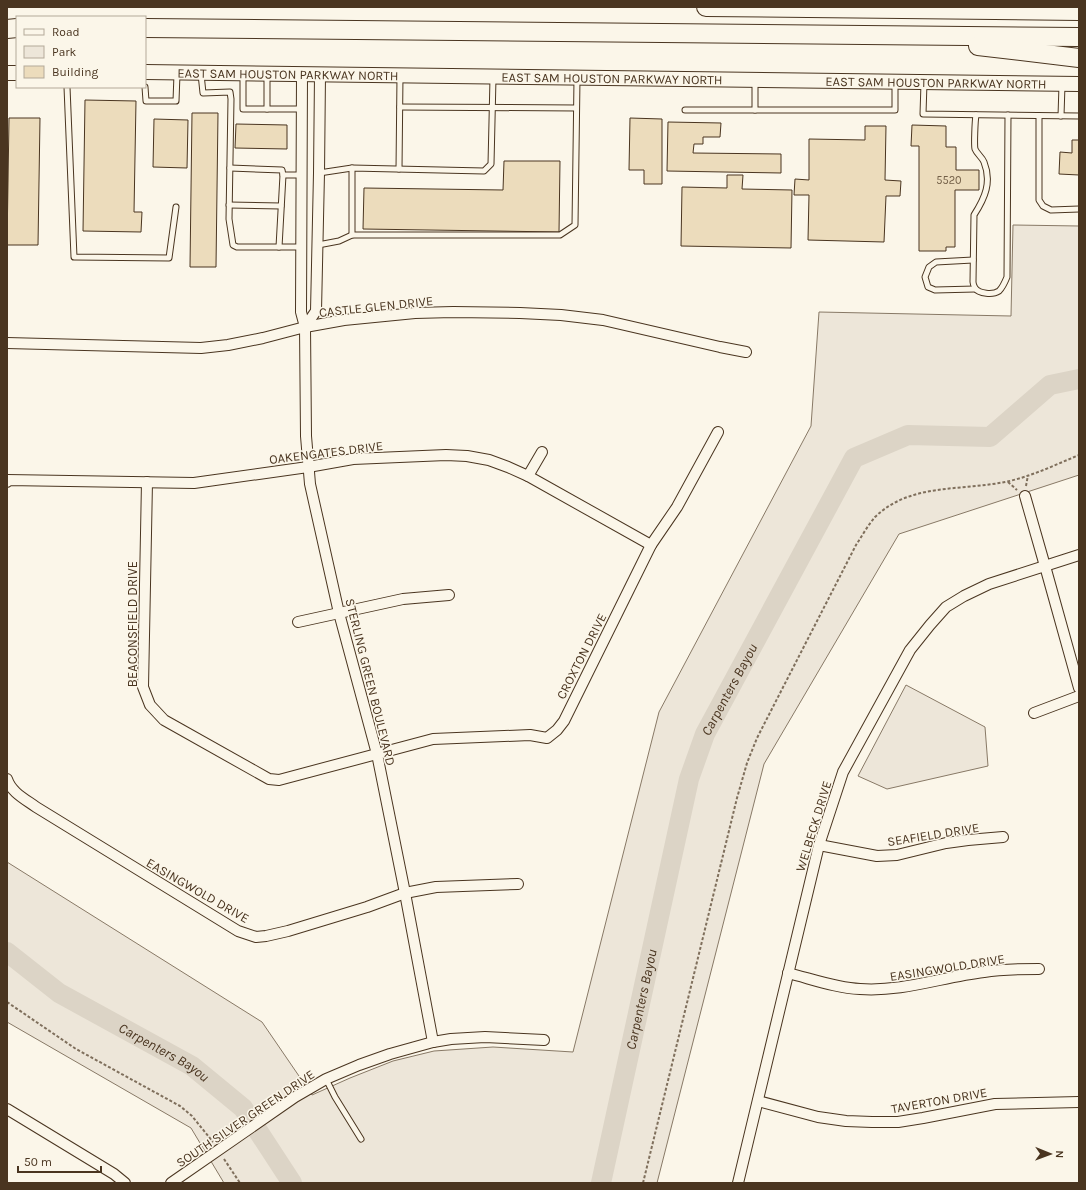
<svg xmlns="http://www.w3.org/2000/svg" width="1086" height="1190" viewBox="0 0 1086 1190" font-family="Karla,sans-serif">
<rect width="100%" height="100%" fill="#fbf6e9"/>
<g fill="#ede6d9" stroke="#887966">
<path d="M1013,225L1079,226V475L899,534L764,764L657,1183H224L191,1128L7,1022V862L262,1022L312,1095L350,1078L393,1061L434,1051L493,1047L573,1052L659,712L811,426L819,312L1011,316Z"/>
<path d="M906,685L985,727L988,766L887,789L858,776Z"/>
</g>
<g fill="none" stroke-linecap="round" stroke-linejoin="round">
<g stroke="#dcd4c6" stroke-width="20">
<path id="s1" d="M7,952L59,993L192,1066L243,1108L292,1183"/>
<path id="s2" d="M601,1183L689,779L705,734L854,458L908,435L990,437L1050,385L1079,379"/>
</g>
</g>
<g fill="#ecdcbc" stroke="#4a3520">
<path d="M85,100L136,101L134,212H142L141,232L83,231Z"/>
<path d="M192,113H218L216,267H190Z"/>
<path d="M9,118H40L38,245H7Z"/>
<path d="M630,118L662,119V184H644V170H629Z"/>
<path d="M154,119L188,120L187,168L153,167Z"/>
<path d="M668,122L721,123L720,137H703V144H694L693,153L781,154V173L667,171Z"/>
<path d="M236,124L287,125V149L235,148Z"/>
<path d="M912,125L946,126V147H956V170H979V190H955V247H946V251H919V146H911Z"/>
<path d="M865,126H886L885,180L901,181L900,196H886L884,242L808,240L809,195H794L795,179L809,180V139L865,140Z"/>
<path d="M1072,140H1079V175L1059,174L1060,152L1072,153Z"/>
<path d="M504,161H560L559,232L363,229L364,188L503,190Z"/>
<path d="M727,175H743L742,189L792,190L791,248L681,246L682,187L727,188Z"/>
</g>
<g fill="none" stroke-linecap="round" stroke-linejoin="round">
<defs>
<g id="service">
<path d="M201,74L203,93L230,92L231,99L229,219L233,245L237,247H301"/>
<path d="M243,75V109H302"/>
<path d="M267,75V109"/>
<path d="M755,81V110H895V83"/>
<path d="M924,83L923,114L1079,116"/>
<path d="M67,87L74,257L169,258L176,207"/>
<path d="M145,87L146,101H176L177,74"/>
<path d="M400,107L576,108"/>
<path d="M685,110H755"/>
<path d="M976,115C975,121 974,145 975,149C977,154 982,157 984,162C992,182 985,198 974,215L973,282C973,284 974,286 975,288C979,294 993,295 999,291C1003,287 1005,282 1007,277L1008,115"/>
<path d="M1039,116V200L1043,206L1051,210L1079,209"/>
<path d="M1061,116L1062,85"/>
<path d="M230,168L282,170L283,175H302"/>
<path d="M352,168V235"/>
<path d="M399,169L400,76"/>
<path d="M319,173L352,168L484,171L491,164L493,78"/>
<path d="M229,205L281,206"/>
<path d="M318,245L339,241L352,235H560L575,225L577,79"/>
<path d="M279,247L283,175"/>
<path d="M973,260L936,262L929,267L925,277L928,287L935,290L975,289"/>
<path d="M326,1079L335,1097L361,1139"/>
</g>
<g id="minor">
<path d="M302,75L301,312L305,327L306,436L310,484L339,613L377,754L405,893L433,1042"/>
<path d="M305,327L316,311L319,173L320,75"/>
<path d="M7,343L201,348L228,345L263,338L305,327L344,320L415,313L453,312L520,313L561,315L603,320L720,347L746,352"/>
<path d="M528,476L542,452"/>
<path d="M7,482V480L194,483L308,467L353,459L446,455L467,456L489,460L508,467L528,476L651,545"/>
<path d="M147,482L143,687L150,705L164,720L269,779L279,780L433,739L530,735L547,738L557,730L564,721L651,545L677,507L718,432"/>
<path d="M1025,496L1045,566L1079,688"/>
<path d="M298,622L403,599L449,595"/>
<path d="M1034,713L1079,696"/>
<path d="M7,779C11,792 25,799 36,807L238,931L256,937L266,936L288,931L367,907L405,893L436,887L518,884"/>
<path d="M819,845L877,856L897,855L946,843L968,840L1003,837"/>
<path d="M788,973C812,979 836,988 860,989C903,992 942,977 984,972C1002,969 1021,969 1039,969"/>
<path d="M758,1101L818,1117L846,1121L872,1122H898L923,1118L995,1104L1079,1102"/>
<path d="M7,1109L114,1174L125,1183"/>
<path d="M171,1183L295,1097L326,1079L359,1065L390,1054L433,1042L451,1039L485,1037L544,1040"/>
<path d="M738,1183L819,845L843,772L910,650L930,625L946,607L964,596L989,584L1079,555"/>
</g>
<g id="secondary">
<path id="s3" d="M145,72L1079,84"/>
<path d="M7,73H17"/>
</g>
<g id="motorway">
<path d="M706,7L1079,11"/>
<path d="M145,28L1079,37"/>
<path d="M7,29L17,28"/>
<path d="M978,46L1079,58"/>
</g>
</defs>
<use href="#service" stroke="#4a3520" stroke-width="7"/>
<use href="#minor" stroke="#4a3520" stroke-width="12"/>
<use href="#secondary" stroke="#4a3520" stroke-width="16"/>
<use href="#motorway" stroke="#4a3520" stroke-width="20"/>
<g stroke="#7f6f5c" stroke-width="2" stroke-dasharray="3 2" stroke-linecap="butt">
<path d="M1008,482L1017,490"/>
<path d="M1026,486L1028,475"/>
<path d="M7,1002L76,1049L180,1106L192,1116L213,1142"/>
<path d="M224,1159L240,1183"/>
<path d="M643,1183L737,798L747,763L757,738L856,545C862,536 868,525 875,517C910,483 960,491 1005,482C1030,477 1055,465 1079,455"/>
</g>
<use href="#service" stroke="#fbf6e9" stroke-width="5"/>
<use href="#minor" stroke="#fbf6e9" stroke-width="10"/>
<use href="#secondary" stroke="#fbf6e9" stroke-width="14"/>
<use href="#motorway" stroke="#fbf6e9" stroke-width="18"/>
</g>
<g text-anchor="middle" stroke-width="3" stroke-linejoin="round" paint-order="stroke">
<g font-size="11" fill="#725f47">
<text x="949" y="184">5520</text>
</g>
<g font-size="13" fill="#4a3520" stroke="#fbf6e9">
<text dy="5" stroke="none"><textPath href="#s3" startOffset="143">EAST SAM HOUSTON PARKWAY NORTH</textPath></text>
<text dy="5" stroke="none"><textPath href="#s3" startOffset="467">EAST SAM HOUSTON PARKWAY NORTH</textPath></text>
<text dy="5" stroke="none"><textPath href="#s3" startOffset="791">EAST SAM HOUSTON PARKWAY NORTH</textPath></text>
<text transform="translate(376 306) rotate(-6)" y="5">CASTLE GLEN DRIVE</text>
<text transform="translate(326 452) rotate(-7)" y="5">OAKENGATES DRIVE</text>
<text transform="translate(132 624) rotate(-90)" y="5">BEACONSFIELD DRIVE</text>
<text transform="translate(581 656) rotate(-63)" y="5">CROXTON DRIVE</text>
<text transform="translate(371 682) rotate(76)" y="5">STERLING GREEN BOULEVARD</text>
<text transform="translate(813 826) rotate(-73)" y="5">WELBECK DRIVE</text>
<text transform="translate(933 834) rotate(-9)" y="5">SEAFIELD DRIVE</text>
<text transform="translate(198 890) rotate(30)" y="5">EASINGWOLD DRIVE</text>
<text transform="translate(947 967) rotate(-9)" y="5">EASINGWOLD DRIVE</text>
<text transform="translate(939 1100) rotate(-10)" y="5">TAVERTON DRIVE</text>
<text transform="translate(245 1118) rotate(-34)" y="5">SOUTH SILVER GREEN DRIVE</text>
</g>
<g font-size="14" font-style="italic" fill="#4a3520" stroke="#fbf6e9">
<text dy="5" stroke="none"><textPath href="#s2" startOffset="512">Carpenters Bayou</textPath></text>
<text dy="5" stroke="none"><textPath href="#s2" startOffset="188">Carpenters Bayou</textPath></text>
<text dy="5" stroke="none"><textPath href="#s1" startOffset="187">Carpenters Bayou</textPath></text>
</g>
</g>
<rect width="1086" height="1190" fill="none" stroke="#4a3520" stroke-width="16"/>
<rect x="16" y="16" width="130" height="72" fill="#fbf6e9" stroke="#b4a999"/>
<rect x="24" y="29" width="20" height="6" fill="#fbf6e9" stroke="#b4a999"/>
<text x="52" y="36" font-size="12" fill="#4a3520">Road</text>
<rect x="24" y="46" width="20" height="12" fill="#ede6d9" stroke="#b4a999"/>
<text x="52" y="56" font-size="12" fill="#4a3520">Park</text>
<rect x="24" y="66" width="20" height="12" fill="#ecdcbc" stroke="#b4a999"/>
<text x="52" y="76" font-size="12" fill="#4a3520">Building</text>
<g transform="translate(1050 1154) rotate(91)" stroke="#fbf6e9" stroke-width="3" paint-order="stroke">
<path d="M0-3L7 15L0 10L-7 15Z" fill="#4a3520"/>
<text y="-6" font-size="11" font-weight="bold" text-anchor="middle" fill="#4a3520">N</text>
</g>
<path d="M18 1166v6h83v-6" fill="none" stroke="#4a3520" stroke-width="2"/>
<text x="24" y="1166" font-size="12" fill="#4a3520" stroke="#fbf6e9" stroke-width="3" paint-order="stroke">50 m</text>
</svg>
